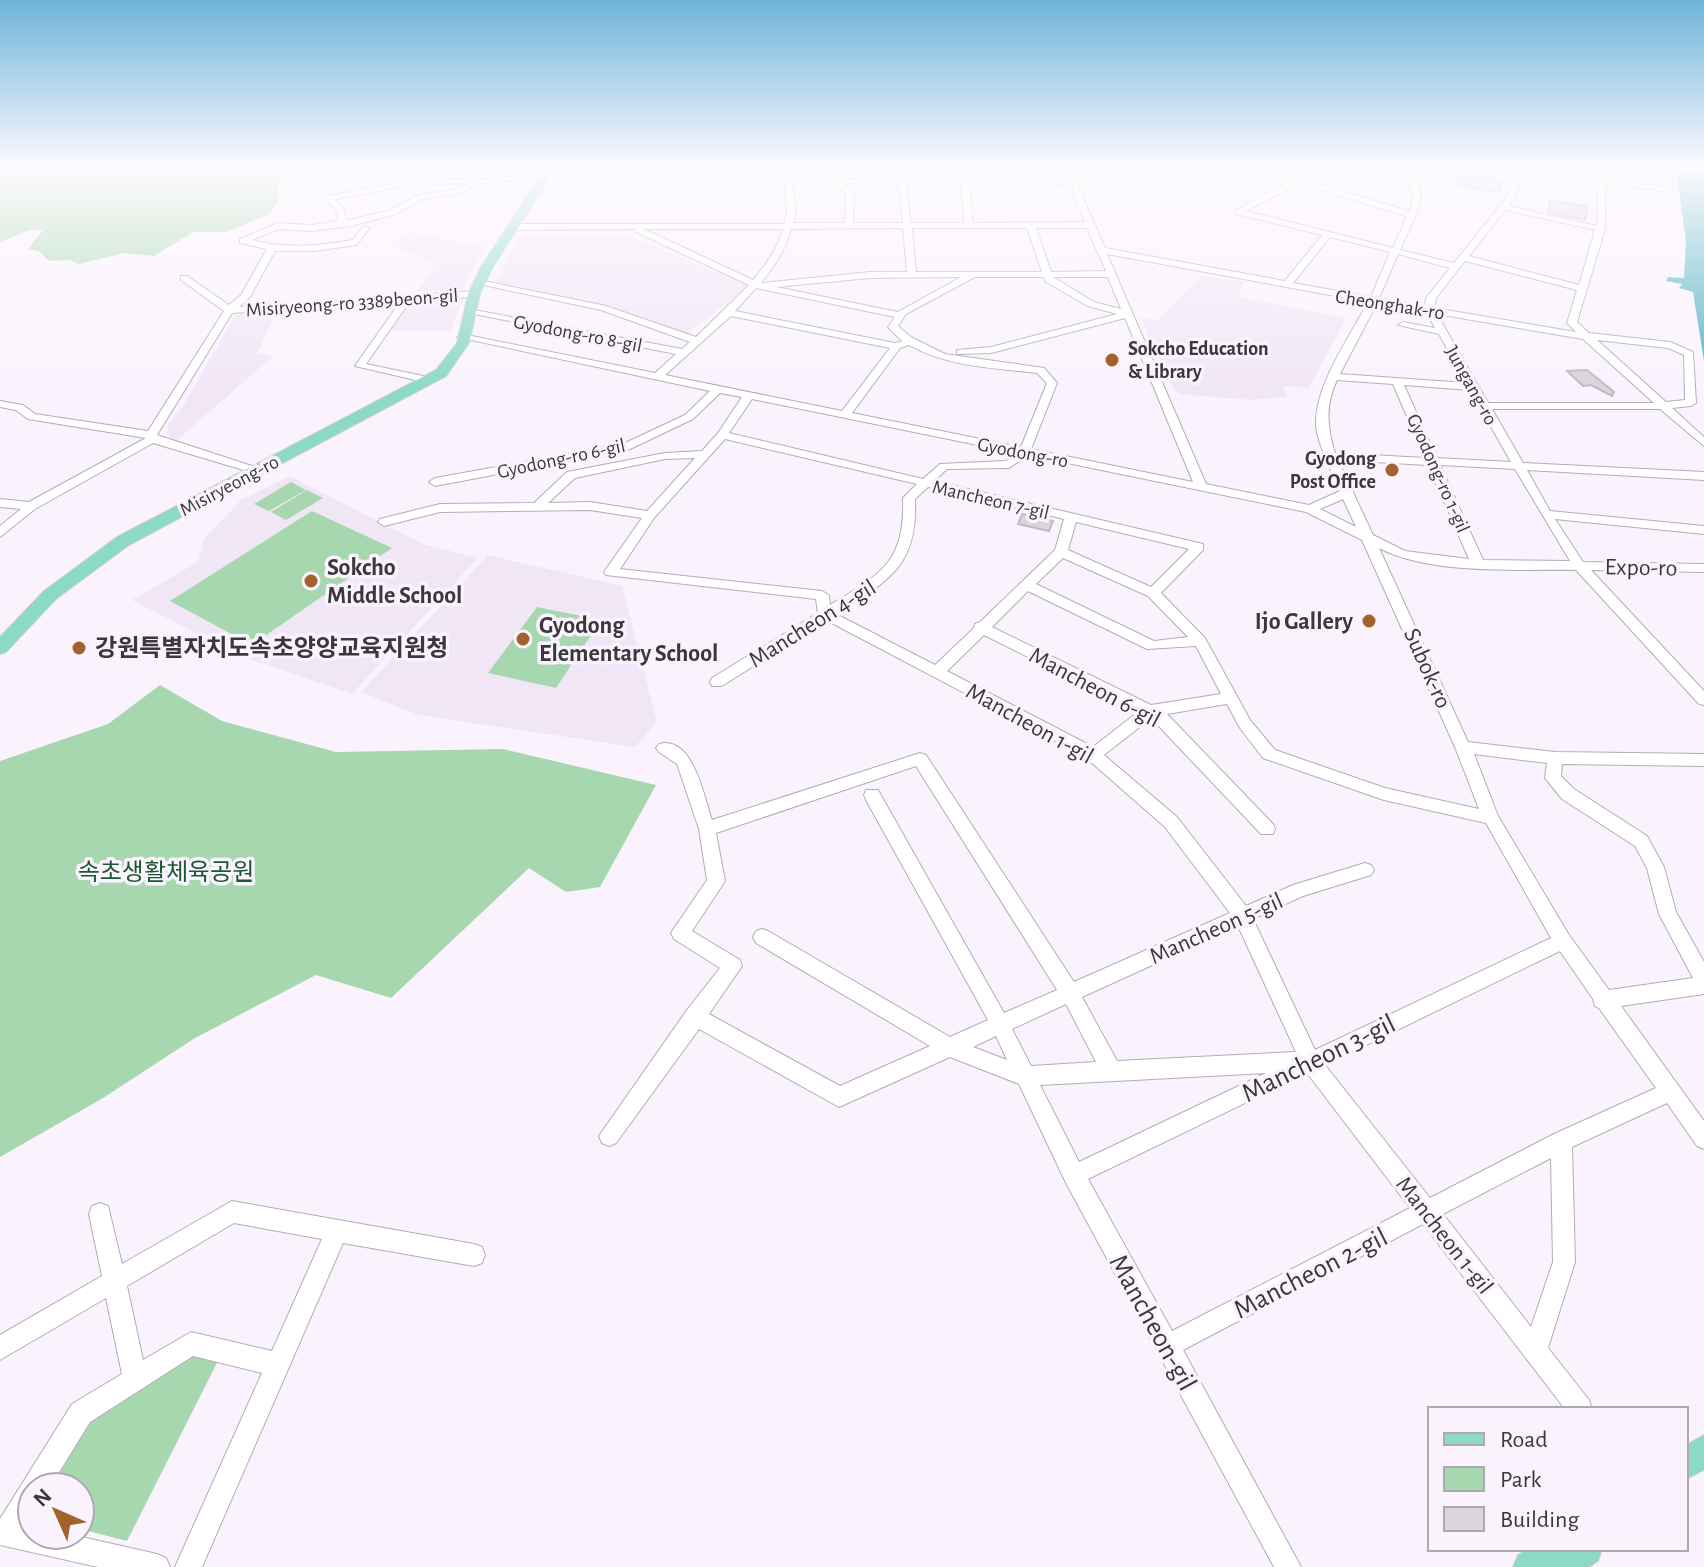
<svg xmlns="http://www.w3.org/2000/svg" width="1704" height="1567" viewBox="0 0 1704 1567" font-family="'Alegreya Sans','Noto Sans KR',sans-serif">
<rect width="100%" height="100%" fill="#faf3fd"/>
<g fill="#f1e6f6">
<path d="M407,232L486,247L462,289L417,292L435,264L389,243Z"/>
<path d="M626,234L748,286L687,334L600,306L494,284L520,236Z"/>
<path d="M1200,276L1245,281L1238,297L1346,318L1309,388L1283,386L1288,397L1252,400L1179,394L1167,379L1141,318L1158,320Z"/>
<path d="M465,296L450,331H389L410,299Z"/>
<path d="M278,309L257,353L273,356L177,440L169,437L167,425L183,406L237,313Z"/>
<path d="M290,476L423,544L478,558L352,694L238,655L132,600L198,562L204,539L241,500Z"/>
<path d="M488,555L622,586L657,722L635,747L418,715L361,692Z"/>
</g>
<g fill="#a7d7af">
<path d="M0,169H278V201L269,214L226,232H193L154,256L124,253L79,264L70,260L49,261L39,251L28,249L43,230H29L0,242Z"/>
<path d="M291,482L306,490L269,511L254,504Z"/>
<path d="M307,490L323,498L286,520L271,512Z"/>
<path d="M312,511L392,548L252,645L170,601Z"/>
<path d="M537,607L601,620L556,688L488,673Z"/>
<path d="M160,685L222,721L336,752L503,749L656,785L600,887L566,892L529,868L391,998L316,975L195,1038L103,1098L0,1157V761L108,724Z"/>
<path d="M192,1354L220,1357L127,1541L80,1529V1487H50L95,1414Z"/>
</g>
<path fill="#57b4c4" d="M1676,169H1704V361L1693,292L1679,288L1682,284L1666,281L1668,277L1684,278L1686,241Z"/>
<g fill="#d9d5de" stroke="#bebac3" stroke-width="2">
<path d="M1461,174L1502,181L1499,192L1458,186Z"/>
<path d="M1550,200L1587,206L1585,220L1548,212Z"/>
<path d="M1587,370L1614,392L1612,396L1591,385L1583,386L1567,371Z"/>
<path d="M1022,514L1053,521L1049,531L1018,524Z"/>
</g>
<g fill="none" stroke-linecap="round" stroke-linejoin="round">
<defs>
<g id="minor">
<path d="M632,169H643L664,179L657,181Z"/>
<path d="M692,169H700L697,179L690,177Z"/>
<path d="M735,169H743L740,174L742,176L792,182L796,212L793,223H845L846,194L822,169H831L840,179L892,178L906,184L911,223H964L961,184L965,182L1068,180L1063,169H1071L1073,175L1246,169L1075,179L1105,248L1285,281L1322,235L1236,214V210L1292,181L1271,169H1281L1304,180L1409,211C1417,193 1409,184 1398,169H1406C1419,186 1426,192 1416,213L1418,215L1415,217L1400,250L1454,263L1508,196L1515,169H1523L1516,196L1509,206L1597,226L1598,182L1526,169H1547L1597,177V169H1605V178L1665,187L1663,169H1671L1673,190L1669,192L1605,183V229L1577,322L1589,333L1670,342L1693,352L1696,403L1691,406L1672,408L1704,437V446L1660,409H1492L1523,463L1704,472V480L1527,470L1550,511L1704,526V534L1555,519L1583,562L1704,564V572L1591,570L1704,691V705L1699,704L1576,570C1518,569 1430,575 1379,548L1468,742L1555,752L1704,754V766L1562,764L1561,776L1574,789L1647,836L1664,867L1676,912L1704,962V994L1621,1006L1704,1121V1149L1697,1146L1667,1103L1572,1147L1575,1262L1548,1348L1589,1400L1592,1409H1565L1423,1224L1183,1350L1301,1567H1274L1066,1183L1019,1084L950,1057L839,1107L699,1029L616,1143L609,1146L602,1143L599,1136L687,1010L720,968L674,939L671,933L707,880L699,829L677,764L659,752L656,748L659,744C693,735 704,797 712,820L920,753L926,755L1074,982L1230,913L1165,827L1084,756L826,620L722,686H712L710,682L712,678L818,613L816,599L606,575L604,572L642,518L590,510L440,512L384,526L378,522L380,519L440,504L534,503L567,472L665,453L702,451L718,433L742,397L720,393L693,419L630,449L435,486L429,482L435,478L623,444L685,415L710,391L457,337L462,334L655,373L676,354L469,313L474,310L682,349L690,342L601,310L474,283L479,280L606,306L696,337L749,285L636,232L635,229L514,230L510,227L514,224H784L787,212L785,186L737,180L732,175ZM891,182L899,187L903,223H853L854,194L844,183ZM1070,184L1085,222L973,223L969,186ZM1299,184L1407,216L1393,248L1246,211ZM1505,210L1595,230L1579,285L1469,256ZM903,228L907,272H870L761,283C774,267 786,249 791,229ZM912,228H1027L1042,272H916ZM1036,228H1087L1106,271L1051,272ZM644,229H783C778,248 766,265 753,280ZM1330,237L1390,252L1371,297L1293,283ZM1107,254L1368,302C1350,337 1309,393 1317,433C1322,453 1332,472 1340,491L1309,505L1206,484ZM1398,254L1450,268L1426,298L1425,306L1379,298ZM1465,261L1577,290L1567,323L1576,332L1434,308L1436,298ZM961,277L898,312L776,287L870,278ZM975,277H1043L1046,282L1088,306L1117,314L991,347L957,350V354L991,353L1125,318L1193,482L1031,449L1057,383L1044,368L945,354L911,337L898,326L906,314ZM1053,277H1108L1121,309L1094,302ZM756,288L895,317L888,327L902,341L895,343L735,311ZM1377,303L1426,312L1435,328L1403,322L1398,325L1439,334L1466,383L1340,374ZM1437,314L1583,339L1654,403H1488ZM731,316L890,348L842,411L665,375ZM1597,340L1668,348L1684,355L1685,400L1666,402ZM909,345C948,367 994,368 1037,373L1047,383L1021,447L852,413L900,348ZM1337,380L1393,384L1425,458L1335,453C1327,428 1325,405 1337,380ZM1404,385L1470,390L1511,462L1437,458ZM752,399L1017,453L1006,461L940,464L923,479L729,433ZM725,439L917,484L903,498C905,563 881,574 830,605L829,595L822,591L620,569L654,518ZM1028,455L1306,512L1362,540L1455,747L1479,809L1385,788L1275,750L1250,720L1205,638L1161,593L1203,550V544L934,481L947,469L1009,468ZM695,458L647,511L590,502L548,503L575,478L665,459ZM1338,460L1428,465L1469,559L1405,551L1373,535ZM1440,465L1515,469L1570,561L1483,560ZM928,487L1064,519L1055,550L980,622L975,624L974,628L935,665L836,614C888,581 918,567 915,499ZM1343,499L1356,527L1320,509ZM1076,522L1189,549L1151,587L1068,550ZM1063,558L1148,596L1188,637L1154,641L1036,584ZM1028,591L1147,649L1196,646L1221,694L1151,705L992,627ZM984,635L1138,712L1093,747L947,671ZM1227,704L1240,728L1263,758L1384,800L1486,823L1551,938L1315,1050L1253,919L1303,896L1371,875L1374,870L1371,865L1365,863L1293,885L1246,906L1177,817L1104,755L1151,718L1261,834H1273L1275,829L1273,824L1167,714ZM1474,754L1547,763L1545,778L1562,799L1635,846L1647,868L1659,914L1693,978L1609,990L1569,935L1498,816ZM916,766L1057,990L1004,1013L878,790H866L864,795L866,800L988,1020L950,1037L768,931L762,929L756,931L753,937L756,943L930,1046L840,1086L709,1014L742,966L740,960L692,931L725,881L716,833ZM1238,926L1296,1052L1117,1061L1082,997ZM1560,951L1593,999L1595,1006L1599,1008L1656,1088L1554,1134L1430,1198L1325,1065ZM1066,1004L1096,1062L1031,1066L1012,1029ZM996,1036L1007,1060L973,1047ZM1266,1073L1079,1162L1040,1085ZM1307,1073L1410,1208L1172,1331L1088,1179ZM1551,1158L1553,1262L1531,1327L1443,1214Z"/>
<path d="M546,174L549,178L483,183L459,194L423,199L396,214L351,226L312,231L279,229L252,240C285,249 319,246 353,240L363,226L370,228L356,245L314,251H275L250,297L239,307L474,291L479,294L474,297L410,301L366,364L428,377L429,379L424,382L355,366L400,302L232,313L157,435L255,467V471H247L153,443L35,509L0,537V526L21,509L0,507V499L29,502L146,438L28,419L16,410L0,407V401L23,405L35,414L148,431L224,311L181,280V276H187L229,305L241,295L267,249L240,243V239L278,223L312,225L338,221L336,209L326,200V196L416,180L468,179L472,181L468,183L416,184L335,199L344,208L346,219L349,220L390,210L418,195L454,190L482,179Z"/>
<path d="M232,1201L474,1244L482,1247L485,1255L482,1263L474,1266L343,1243L202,1567H175L262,1373L193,1356L90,1422L50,1487H32V1517L27,1525L32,1526V1535H73L157,1554L166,1558L170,1567H98L0,1545V1519L72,1404L122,1374L106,1298L0,1360V1335L102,1276L89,1214L92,1206L100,1203L108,1206L122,1264ZM234,1223L322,1239L272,1351L191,1332L143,1360L127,1286Z"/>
</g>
<g id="major">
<path d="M545,169H555L493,267L480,294L469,343L446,376L129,545L56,599L6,652L0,654V637L44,591L117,537L436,370L457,343L468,294L481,267Z"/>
<path d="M1704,1435V1470L1686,1479V1445Z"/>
<path d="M1528,1549H1602L1598,1561L1589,1567H1513L1518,1555Z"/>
</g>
</defs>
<use href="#minor" stroke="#b2acb5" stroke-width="2"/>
<use href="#major" stroke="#d4d3d4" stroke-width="2"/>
<use href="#minor" fill="#fff" fill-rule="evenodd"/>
<use href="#major" fill="#8cdac3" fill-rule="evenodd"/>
</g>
<linearGradient id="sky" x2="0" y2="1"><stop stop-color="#6eb4da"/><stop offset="0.43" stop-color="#fdfafe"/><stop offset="1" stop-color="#fdfafe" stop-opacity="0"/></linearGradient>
<rect width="1704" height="389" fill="url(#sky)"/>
<g fill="#a3622c" stroke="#faf3fd" stroke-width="3">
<circle cx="1112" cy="360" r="8"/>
<circle cx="1392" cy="470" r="8"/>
<circle cx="311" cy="581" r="8"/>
<circle cx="1369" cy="621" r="8"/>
<circle cx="523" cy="639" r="8"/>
<circle cx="79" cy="648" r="8"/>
</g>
<g text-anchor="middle" stroke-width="7" stroke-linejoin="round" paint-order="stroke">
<g font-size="20" fill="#3b383c" stroke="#faf3fd">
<text transform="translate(352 302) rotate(-4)" y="7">Misiryeong-ro 3389beon-gil</text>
<text transform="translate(1390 304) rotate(9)" y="7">Cheonghak-ro</text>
<text transform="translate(578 333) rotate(11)" y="7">Gyodong-ro 8-gil</text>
<text transform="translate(1472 385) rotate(61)" y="7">Jungang-ro</text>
<text transform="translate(1023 452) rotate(11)" y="7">Gyodong-ro</text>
<text transform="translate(561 458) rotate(-12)" y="7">Gyodong-ro 6-gil</text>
<text transform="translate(1439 473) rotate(66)" y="7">Gyodong-ro 1-gil</text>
<text transform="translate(229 485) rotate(-28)" y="7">Misiryeong-ro</text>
<text transform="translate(991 499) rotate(13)" y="7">Mancheon 7-gil</text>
</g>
<g font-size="20" font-weight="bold" fill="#3b383c" stroke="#faf3fd" text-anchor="start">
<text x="1128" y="355">Sokcho Education<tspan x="1128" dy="23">&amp; Library</tspan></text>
<text x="1376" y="465" text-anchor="end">Gyodong<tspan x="1376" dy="23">Post Office</tspan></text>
</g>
<g font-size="24" font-weight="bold" fill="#3b383c" stroke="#faf3fd" text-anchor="start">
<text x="327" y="575">Sokcho<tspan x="327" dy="28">Middle School</tspan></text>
<text x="1353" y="629" text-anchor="end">Ijo Gallery</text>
<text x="539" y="633">Gyodong<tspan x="539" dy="28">Elementary School</tspan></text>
<text x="95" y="656">강원특별자치도속초양양교육지원청</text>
</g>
<g font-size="24" fill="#3b383c" stroke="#faf3fd">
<text transform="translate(1641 567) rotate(1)" y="8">Expo-ro</text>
<text transform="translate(812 623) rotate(-32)" y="8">Mancheon 4-gil</text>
<text transform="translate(1428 668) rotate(66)" y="8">Subok-ro</text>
<text transform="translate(1095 687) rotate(28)" y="8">Mancheon 6-gil</text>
<text transform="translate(1030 723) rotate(29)" y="8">Mancheon 1-gil</text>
<text transform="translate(1216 928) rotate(-24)" y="8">Mancheon 5-gil</text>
<text transform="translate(1445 1235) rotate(52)" y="8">Mancheon 1-gil</text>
</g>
<g font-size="24" fill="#1a592d" stroke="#faf3fd">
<text x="166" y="880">속초생활체육공원</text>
</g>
<g font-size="28" fill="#3b383c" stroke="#faf3fd">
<text transform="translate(1318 1057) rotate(-26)" y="10">Mancheon 3-gil</text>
<text transform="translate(1310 1272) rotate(-27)" y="10">Mancheon 2-gil</text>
<text transform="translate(1154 1322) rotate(61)" y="10">Mancheon-gil</text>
</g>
</g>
<rect x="1428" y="1407" width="260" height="144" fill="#faf3fd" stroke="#aea8b0" stroke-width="2"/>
<rect x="1444" y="1433" width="40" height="12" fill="#8cdac3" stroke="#aea8b0" stroke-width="2"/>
<text x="1500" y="1447" font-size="24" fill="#3b383c">Road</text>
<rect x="1444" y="1467" width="40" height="24" fill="#a7d7af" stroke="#aea8b0" stroke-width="2"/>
<text x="1500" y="1487" font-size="24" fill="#3b383c">Park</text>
<rect x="1444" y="1507" width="40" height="24" fill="#d9d5de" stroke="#aea8b0" stroke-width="2"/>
<text x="1500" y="1527" font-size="24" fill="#3b383c">Building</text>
<g transform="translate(56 1511) rotate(315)"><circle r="38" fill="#faf3fd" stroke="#aea8b0" stroke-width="2"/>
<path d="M0-6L14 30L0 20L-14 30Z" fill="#a3622c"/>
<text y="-12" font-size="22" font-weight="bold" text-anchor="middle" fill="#3b383c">N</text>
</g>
</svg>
